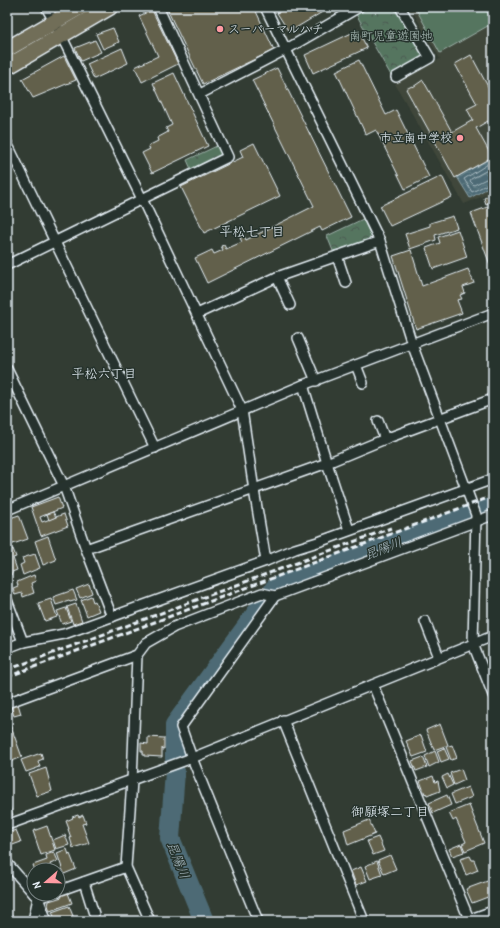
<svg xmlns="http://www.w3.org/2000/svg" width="500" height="928" viewBox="0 0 500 928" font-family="'Patrick Hand','Klee One',sans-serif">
<defs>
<pattern id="park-crowns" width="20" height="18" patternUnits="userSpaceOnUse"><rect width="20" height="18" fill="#54745e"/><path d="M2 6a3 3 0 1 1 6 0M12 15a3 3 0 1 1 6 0" fill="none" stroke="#4c5c53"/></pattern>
<pattern id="water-waves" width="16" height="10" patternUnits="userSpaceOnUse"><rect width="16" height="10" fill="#4d6b74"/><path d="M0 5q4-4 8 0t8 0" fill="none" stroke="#678189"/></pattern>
</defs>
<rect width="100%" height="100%" fill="#323c33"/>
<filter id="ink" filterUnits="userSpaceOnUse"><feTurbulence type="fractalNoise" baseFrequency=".025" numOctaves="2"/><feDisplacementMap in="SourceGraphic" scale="8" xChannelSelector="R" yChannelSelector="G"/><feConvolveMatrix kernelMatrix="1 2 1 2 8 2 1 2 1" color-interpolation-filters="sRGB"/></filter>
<g filter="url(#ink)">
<path fill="#40473a" d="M410,7H488L493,16V192L464,204L395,84L440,59Z"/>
<g fill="url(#park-crowns)" stroke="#9eb2ab">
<path d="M367,7H397L424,57L392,77L356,14Z"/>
<path d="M219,145L222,153L221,155L191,169L187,160Z"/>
<path d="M363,219L371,236L366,242L333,251L327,236Z"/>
</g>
<path fill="#54745e" stroke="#9eb2ab" d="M415,7H485L493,23L440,53Z"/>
<path fill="url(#water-waves)" stroke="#8ba1a9" d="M493,157V185L470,198L457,177Z"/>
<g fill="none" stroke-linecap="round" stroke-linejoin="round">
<g stroke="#aabbc3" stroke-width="1">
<path d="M493,161L464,179L472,192L490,183L493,182"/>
<path d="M493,167L471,179L470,181L474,185L488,178L493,177"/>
</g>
<g stroke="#4d6b74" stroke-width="20">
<path d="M274,589L276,587L493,507"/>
<path d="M175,760V725L266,600"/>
<path d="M175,772L170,838L204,921"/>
</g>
</g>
<g fill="#62614c" stroke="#e8f1f8">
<path d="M166,7H254L274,50L203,84Z"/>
<path d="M287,7H335L330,10L329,8L289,32L277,13Z"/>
<path d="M152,10L178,64L142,82L135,67L158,56L139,16Z"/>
<path d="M113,28L119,42L103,49L96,34Z"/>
<path d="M358,30L367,48L313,73L305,55Z"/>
<path d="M95,40L101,52L81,61L75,48Z"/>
<path d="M122,48L128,63L94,79L87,64Z"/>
<path d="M471,55L493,96V130L488,121L476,128L492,157L455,178L406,89L412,86L413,87L423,80L452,132L473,120L467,109L477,104L455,64Z"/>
<path d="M64,56L76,80L33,98L22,79Z"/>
<path d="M359,60L386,115L396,110L429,177L405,189L376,130L366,135L336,71Z"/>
<path d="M277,68L351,217L322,231L320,227L207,283L195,258L212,250L214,254L223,250L221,246L224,245L226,249L242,242L240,238L244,236L246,240L314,206L252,80Z"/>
<path d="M174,73L208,146L152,173L142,153L150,149L148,146L158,141L157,138L168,132L166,128L172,125L153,83Z"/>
<path d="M254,143L280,196L204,233L181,187L243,157L240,150Z"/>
<path d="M442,176L452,197L390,226L380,206Z"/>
<path d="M493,194V201L486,204L484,198Z"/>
<path d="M493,205V273L471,213Z"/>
<path d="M453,216L457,228L435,235L436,240L410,249L405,234L430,226V223Z"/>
<path d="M458,230L467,257L433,269L426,248L440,243L438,237Z"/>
<path d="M411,250L422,286L468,269L474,283L463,287L465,293L460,295L462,299L457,300L462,313L416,329L393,256Z"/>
<path d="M58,497L62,508L40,517L42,522L64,514L68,526L41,536L31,507Z"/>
<path d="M53,512L56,517L49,520L47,514Z"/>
<path d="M19,515L28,539L10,545L8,539L7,540V519Z"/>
<path d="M48,536L56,560L43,565L35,541Z"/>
<path d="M13,549L16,557L13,558L17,570L12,572V574L7,576V551Z"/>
<path d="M35,554L40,568L23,575L20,565L24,563L22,558Z"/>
<path d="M34,575L36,581L31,583L34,593L23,597L22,593L15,595L13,588L18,586L17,582Z"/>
<path d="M89,584L92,593L80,598L76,589Z"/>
<path d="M73,590L77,600L70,602L69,601L56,605L53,597Z"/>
<path d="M91,596L93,602L95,601L99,611L87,616L81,600Z"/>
<path d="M51,599L57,617L45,621L38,603Z"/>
<path d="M76,604L82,621L73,624L67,607Z"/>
<path d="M66,608L71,621L62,624L57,611Z"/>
<path d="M18,704L21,714L14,716L11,707Z"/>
<path d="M7,716L22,757L10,762L7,753Z"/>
<path d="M440,724L448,745L434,750L426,730Z"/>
<path d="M421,735L427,752L413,757L406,741Z"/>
<path d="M148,737L164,738V749L162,748V757L144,756V754H143V751H141V743L148,744Z"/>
<path d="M452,745L457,758L451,760L446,747Z"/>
<path d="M444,748L449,759L441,762L437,751Z"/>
<path d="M435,751L439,762L429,767L425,756Z"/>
<path d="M41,753L43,759L38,761L40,767L26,772L21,760Z"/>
<path d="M423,757L427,767L416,771L412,761Z"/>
<path d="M46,768L52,791L37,796L29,774Z"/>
<path d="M461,769L465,780L454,785L450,773Z"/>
<path d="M448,774L453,785L447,788L442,777Z"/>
<path d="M433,776L435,782L438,781L440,791L432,794V793L427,795L426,793L425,794L420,781Z"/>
<path d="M468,787L472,797L455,804L451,794Z"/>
<path d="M447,795L451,805L433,813L429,803Z"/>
<path d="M7,800L13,815L7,817Z"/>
<path d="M469,805L484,843L465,851L462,844L466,842L456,819L453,821L449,813Z"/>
<path d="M78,815L79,817L83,815L86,823L82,824L89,843L73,848L70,838H71L68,829H69L66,821L73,818L72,817Z"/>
<path d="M369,820L375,834L348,845L344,830Z"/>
<path d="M47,826L55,850L41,855L33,831Z"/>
<path d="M16,830L21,842L7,847V833Z"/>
<path d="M65,835L69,845L56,849L53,840Z"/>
<path d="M378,837L384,851L373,855L367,841Z"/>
<path d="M461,844L464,852L452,856L449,849Z"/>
<path d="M67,849L69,855L70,854L76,869L64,874L57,853Z"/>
<path d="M54,852L58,861L50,864L52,870H35L33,865L47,860L46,855Z"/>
<path d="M390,855L396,869L384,874L378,860Z"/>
<path d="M470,856L472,860H474L478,870L466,875L460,859Z"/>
<path d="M377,861L382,875L370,879L365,866Z"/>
<path d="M361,867L367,881L356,885L351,871Z"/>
<path d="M493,879V895L472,903L466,889Z"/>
<path d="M68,893L72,903L50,911L48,905L49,901L62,897L61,895Z"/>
<path d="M69,906L75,921H56L52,912Z"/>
</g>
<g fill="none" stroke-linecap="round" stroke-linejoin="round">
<defs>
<g id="street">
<path d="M46,7L54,21L142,199L242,410L254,490L266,561"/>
<path d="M265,7L380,241L412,344L476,515L473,644L493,695"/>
<path d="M396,77L430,58L400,7"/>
<path d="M200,94L285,50L359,7"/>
<path d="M7,143L155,448"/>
<path d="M337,256L346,283"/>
<path d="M7,265L228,157L158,7"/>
<path d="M277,277L290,305"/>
<path d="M197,314L277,277L380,241"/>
<path d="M298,338L316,381"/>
<path d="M356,365L363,383"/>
<path d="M7,369L64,486L86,549L112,617"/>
<path d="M303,385L327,463L349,530"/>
<path d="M378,421L385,439"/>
<path d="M7,510L303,385L493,313"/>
<path d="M86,549L327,463L385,439L493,399"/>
<path d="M7,600L23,642"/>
<path d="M425,621L439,657"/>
<path d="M7,648L23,642L64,634L266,561L295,549L321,541L493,479"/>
<path d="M137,655L132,781L126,867L150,921"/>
<path d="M373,685L469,919"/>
<path d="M7,703L137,655L146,643L174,627L262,593L275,596L493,515"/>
<path d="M283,720L364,921"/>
<path d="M7,825L192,758L493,636"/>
<path d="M7,863L34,894"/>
<path d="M84,882L94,914"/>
<path d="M58,891L126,867"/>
<path d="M34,894L38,898L47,921"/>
<path d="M38,898L49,894"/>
<path d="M33,921L38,898"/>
<path d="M258,921L192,758L181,727L275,596"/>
<path d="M465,921L493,911"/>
</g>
<g id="primary">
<path d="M7,49L80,7"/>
<path d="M7,67L110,7"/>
</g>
</defs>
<use href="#street" stroke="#e8f1f8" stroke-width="12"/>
<use href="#primary" stroke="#e8f1f8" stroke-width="18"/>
<use href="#street" stroke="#26332d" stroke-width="9"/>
<use href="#primary" stroke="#716e59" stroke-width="15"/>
<g stroke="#e8f1f8" stroke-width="3" stroke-dasharray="6 3" stroke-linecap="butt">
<path d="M7,670L391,528"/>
<path d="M7,677L493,496"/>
</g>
</g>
</g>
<g fill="#ff9aa2" stroke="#26332d" stroke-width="1.5">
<circle cx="220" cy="29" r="4"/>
<circle cx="460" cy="138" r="4"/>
</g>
<g text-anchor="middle" stroke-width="3" stroke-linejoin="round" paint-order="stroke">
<g font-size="12" fill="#e8f1f8" stroke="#26332d" text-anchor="start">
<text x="228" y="33">スーパーマルハチ</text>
<text x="452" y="142" text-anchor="end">市立南中学校</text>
</g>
<g font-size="12" fill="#adbfba" stroke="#26332d">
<text x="391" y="40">南町児童遊園地</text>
</g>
<g font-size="13" fill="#e8f1f8" stroke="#26332d">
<text x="252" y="236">平松七丁目</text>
<text x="104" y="378">平松六丁目</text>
<text x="390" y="816">御願塚二丁目</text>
</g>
<g font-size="13" font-style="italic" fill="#aabbc3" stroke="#26332d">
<text transform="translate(383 548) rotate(-21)" y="5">昆陽川</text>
<text transform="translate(179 860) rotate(69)" y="5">昆陽川</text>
</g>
</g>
<rect width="500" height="928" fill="none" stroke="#26332d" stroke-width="24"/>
<rect x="12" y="12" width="476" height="904" fill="none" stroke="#e8f1f8" stroke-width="1.5" filter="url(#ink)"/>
<g transform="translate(46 882) rotate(250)"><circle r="19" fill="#26332d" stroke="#747f7e"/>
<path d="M0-3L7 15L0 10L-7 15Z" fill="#ff9aa2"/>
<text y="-6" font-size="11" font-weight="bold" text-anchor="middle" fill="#e8f1f8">N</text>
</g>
</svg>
